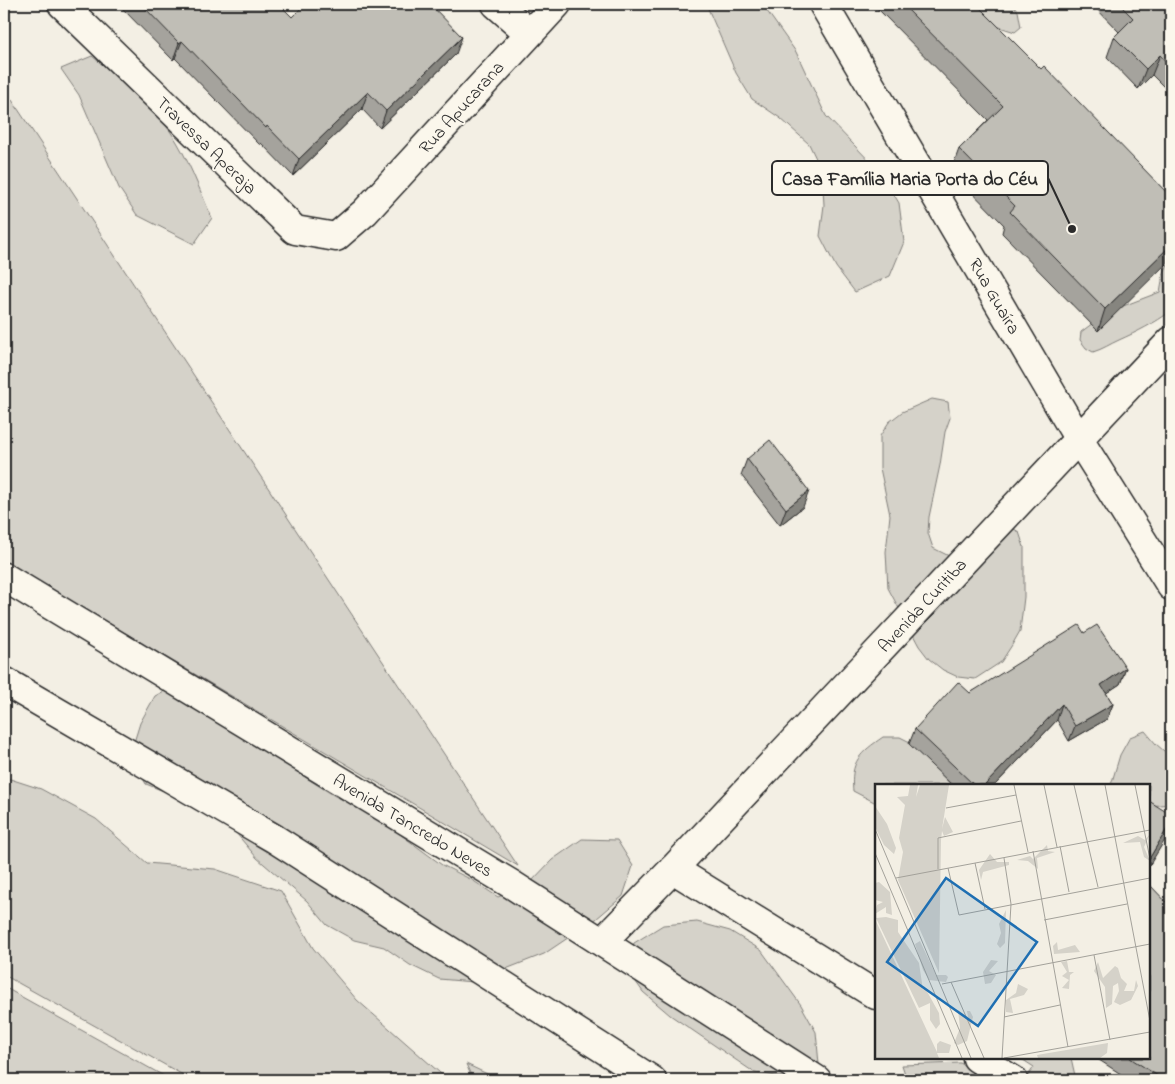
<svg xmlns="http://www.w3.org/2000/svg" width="1175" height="1084" viewBox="0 0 1175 1084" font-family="'Indie Flower',sans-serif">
<rect width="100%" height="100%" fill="#f3efe4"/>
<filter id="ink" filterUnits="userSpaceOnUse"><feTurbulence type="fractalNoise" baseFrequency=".02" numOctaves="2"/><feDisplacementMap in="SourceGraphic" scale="10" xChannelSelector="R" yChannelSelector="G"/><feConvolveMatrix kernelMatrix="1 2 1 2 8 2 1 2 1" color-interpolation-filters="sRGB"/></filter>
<g filter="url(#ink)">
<g fill="#d5d2c9" stroke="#807e7a">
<path d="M706,4H762L796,52L826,116L881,173L899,203L904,242L890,276L855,292L836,267L820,236L824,205L822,171L809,144L780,118L752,99L736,73Z"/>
<path d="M950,4H1012L1018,11L1021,27L1015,32L990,24Z"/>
<path d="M92,56C120,79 149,101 170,131C188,157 199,189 212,218L194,244L137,215L119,188L79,95L61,69Z"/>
<path d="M4,88L518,866L4,561Z"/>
<path d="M1170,260L1171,261V311C1155,323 1137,332 1119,340C1110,344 1103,349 1093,352L1086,348L1080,340L1081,332L1097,320L1118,308L1160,292L1163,275Z"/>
<path d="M932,399L948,402L950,418L945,432L940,465L929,517L928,533L933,548L951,557L1004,523L1019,532L1024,547V597L1020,631L1012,645L1001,662L975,679L958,677L943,670L929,659L919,646L888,588L886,552L890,515L880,468V436L889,422L902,412Z"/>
<path d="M168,689L251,740L308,779L335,796L362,809L389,826L442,865L472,880L498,897L529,884L552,860L582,839L617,840L633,866L623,896L596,919L544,954L473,982L439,979L410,965L384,947L354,940L327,925L307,901L257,858L236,833L181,798L146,784L130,755L140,723L155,696Z"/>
<path d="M1145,731L1156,744L1171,757V804L1149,806V785H1111L1120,755L1130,737Z"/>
<path d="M883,737H900L914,744L951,785H876V803L853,791C850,761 860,753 883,737Z"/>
<path d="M4,777L41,789L96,819L147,863L215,869L281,891L313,948L357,1000L448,1080H192L4,975Z"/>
<path d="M697,922L730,931L761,950L801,1005L816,1032L819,1064L791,1078L755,1073L670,1015L643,992L624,965L634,943L663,925Z"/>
<path d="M4,987L171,1080H4Z"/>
<path d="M1020,1058H1071L1076,1080H1025L1034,1067Z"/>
<path d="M960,1063L992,1080H907L902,1065Z"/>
<path d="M466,1064L500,1080H473Z"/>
</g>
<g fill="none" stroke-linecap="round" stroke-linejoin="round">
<defs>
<g id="minor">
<path d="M62,4L295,230L336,237L365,212L557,4"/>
<path d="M496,4L529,33"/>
<path d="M823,4L1078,438L1171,586"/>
<path d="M673,869L876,995"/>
<path d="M602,942L673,869L1171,341"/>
<path d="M977,1058L1013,1080"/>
</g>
<g id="primary">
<path d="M4,577L511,884L817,1080"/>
<path d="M4,681L275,839L652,1080"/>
</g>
</defs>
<use href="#minor" stroke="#2b2b2b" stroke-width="31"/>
<use href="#primary" stroke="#2b2b2b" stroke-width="31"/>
<use href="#minor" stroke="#fbf7ec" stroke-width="28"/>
<use href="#primary" stroke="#fbf7ec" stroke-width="28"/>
</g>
<g fill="#a5a39d" stroke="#2b2b2b">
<path d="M118,4H279L292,17L456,54L380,128L362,109L293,176L261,143L260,145L175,58L173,60Z"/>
<path d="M873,4H976L1041,69L1171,197L1098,331L1002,233L1004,225L951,171L959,149L988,120Z"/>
<path d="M1092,4H1171V94L1152,75L1138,89L1107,57L1114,37L1119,32Z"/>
<path d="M747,459L803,507L780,525L741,475Z"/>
<path d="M1084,633L1126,668L1120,684L1106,693L1113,704L1107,719L1069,741L1057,720L995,785H952L909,744L915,729L970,693Z"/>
<path d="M1096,1058H1149L1171,1080H1130Z"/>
</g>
<g fill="#86857f" stroke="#2b2b2b">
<path d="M462,37L456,54L380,128L386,111Z"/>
<path d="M182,41L175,58L173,60L179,43Z"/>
<path d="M1160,55L1152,75L1138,89L1146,69Z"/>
<path d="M368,92L362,109L293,176L299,159Z"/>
<path d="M1171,245V259L1098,331L1105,309Z"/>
<path d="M809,491L803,507L780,525L786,509Z"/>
<path d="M1126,668L1120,684L1096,700L1101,685Z"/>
<path d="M1062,704L1057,720L995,785H985Z"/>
<path d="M1113,704L1107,719L1069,741L1075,726Z"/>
<path d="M1171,822V825L1168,835L1149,866V859Z"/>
</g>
<g fill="#c0beb6" stroke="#2b2b2b">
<path d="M141,4H279L292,17L305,4H430L462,37L386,111L368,92L299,159L267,126L266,128L182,41L179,43Z"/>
<path d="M902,4H976L1041,69L1044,66L1171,197V245L1105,309L1010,212L1015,206L959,149L1003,106Z"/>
<path d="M1119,4H1171V67L1160,55L1146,69L1114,37L1133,18Z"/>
<path d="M770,440L809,491L786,509L747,459Z"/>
<path d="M1079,625L1084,633L1097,625L1126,668L1101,685L1113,704L1075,726L1062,704L985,785H974L915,729L958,682L970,693Z"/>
<path d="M1149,801L1171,815V822L1149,859Z"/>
<path d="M1149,884L1171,907V1080H1164L1130,1058H1149Z"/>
</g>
</g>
<g text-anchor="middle" stroke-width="4" stroke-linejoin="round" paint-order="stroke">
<g font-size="18" fill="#2b2b2b" stroke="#fbf7ec">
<text transform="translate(461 107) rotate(-48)" y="6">Rua Apucarana</text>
<text transform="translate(207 145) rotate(44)" y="6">Travessa Aperaja</text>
<text transform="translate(995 296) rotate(60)" y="6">Rua Guaíra</text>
<text transform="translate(922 605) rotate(-47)" y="6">Avenida Curitiba</text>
<text transform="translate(413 825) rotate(31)" y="6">Avenida Tancredo Neves</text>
</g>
</g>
<g transform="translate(875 784)">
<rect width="275" height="275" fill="#f3efe4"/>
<path d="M35,1H43L41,13L45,1H74L67,45L70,33L78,48L69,52L67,47L66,56L64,189L23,96L28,68L24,54L30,21L22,13L33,12ZM0,22L12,40L21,64L19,70L9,61L0,43ZM275,50L269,63L275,77L269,73L265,58L248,59L263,52L270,56ZM172,61L173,67L180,68L162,74L163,85L153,77L142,76L155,72L158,75ZM115,70L122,78H134V81L108,88L106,96L104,86ZM4,98L15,108L17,131L11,129V123L0,130L2,121L8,118L0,116V99ZM131,126L130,159L125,164L122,160L126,149L124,140ZM11,133L23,136V148L44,179L48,206L49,202L64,229L65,240L61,245L55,236V219L44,224L1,134ZM0,135L62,268V260L65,257L76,261L74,269H62L64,274H0ZM45,157L61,191H71L73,193L71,198L54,196L48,186L40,160ZM182,158L183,166L200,161L205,168L179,170L178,162ZM116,176L123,177L114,187L121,191L116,199L110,200L108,188ZM192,177L194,188H199L195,191L194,205L187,204L194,196L187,192L192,188L186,178ZM223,178L228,194L240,182L243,184L246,194L252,200L249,207H259L261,196L263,202L256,216L245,221L239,218L244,207L243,199L238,202L237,220L231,224L230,203L219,187ZM143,200L153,205L149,211L135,215L138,229L131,228V216L141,209ZM83,226L93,233L92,227H95L98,233L92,257L83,261L79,259L85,244ZM233,259L232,269L225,274H163L162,271Z" fill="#d5d2c9"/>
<path fill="none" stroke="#a3a19a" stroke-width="1" d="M139,1L153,68M169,1L182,63M199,1L223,103M230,1L275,237M260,1L275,75M71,24L141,11M0,45L96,274M185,62L194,108M158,67L193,263M0,69L87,274M100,79L110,125M73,84L84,131L275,94M63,85V54L146,37M21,94L275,46M169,136L252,120M219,171L235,256M76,198L109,274M67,200L275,160M129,233L185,221M127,274L136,120L129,74M129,274L275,248"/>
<path fill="#1f6fb2" fill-opacity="0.15" stroke="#1f6fb2" stroke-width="2.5" d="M71,94L162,158L103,242L12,178Z"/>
<rect width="275" height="275" fill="none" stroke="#2b2b2b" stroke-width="2.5"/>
</g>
<path fill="none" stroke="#2b2b2b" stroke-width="2" d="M1072 229L1048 178"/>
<circle fill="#2b2b2b" stroke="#fbf7ec" stroke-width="2" cx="1072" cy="229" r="5"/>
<rect fill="#fbf7ec" stroke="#2b2b2b" stroke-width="2" x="772" y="161" width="276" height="34" rx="5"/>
<g font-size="19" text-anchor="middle" font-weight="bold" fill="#2b2b2b">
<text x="910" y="185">Casa Família Maria Porta do Céu</text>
</g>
<rect width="1175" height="1084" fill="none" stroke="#fbf7ec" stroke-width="20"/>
<rect x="10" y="10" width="1155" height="1064" fill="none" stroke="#2b2b2b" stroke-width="2" filter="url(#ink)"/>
</svg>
